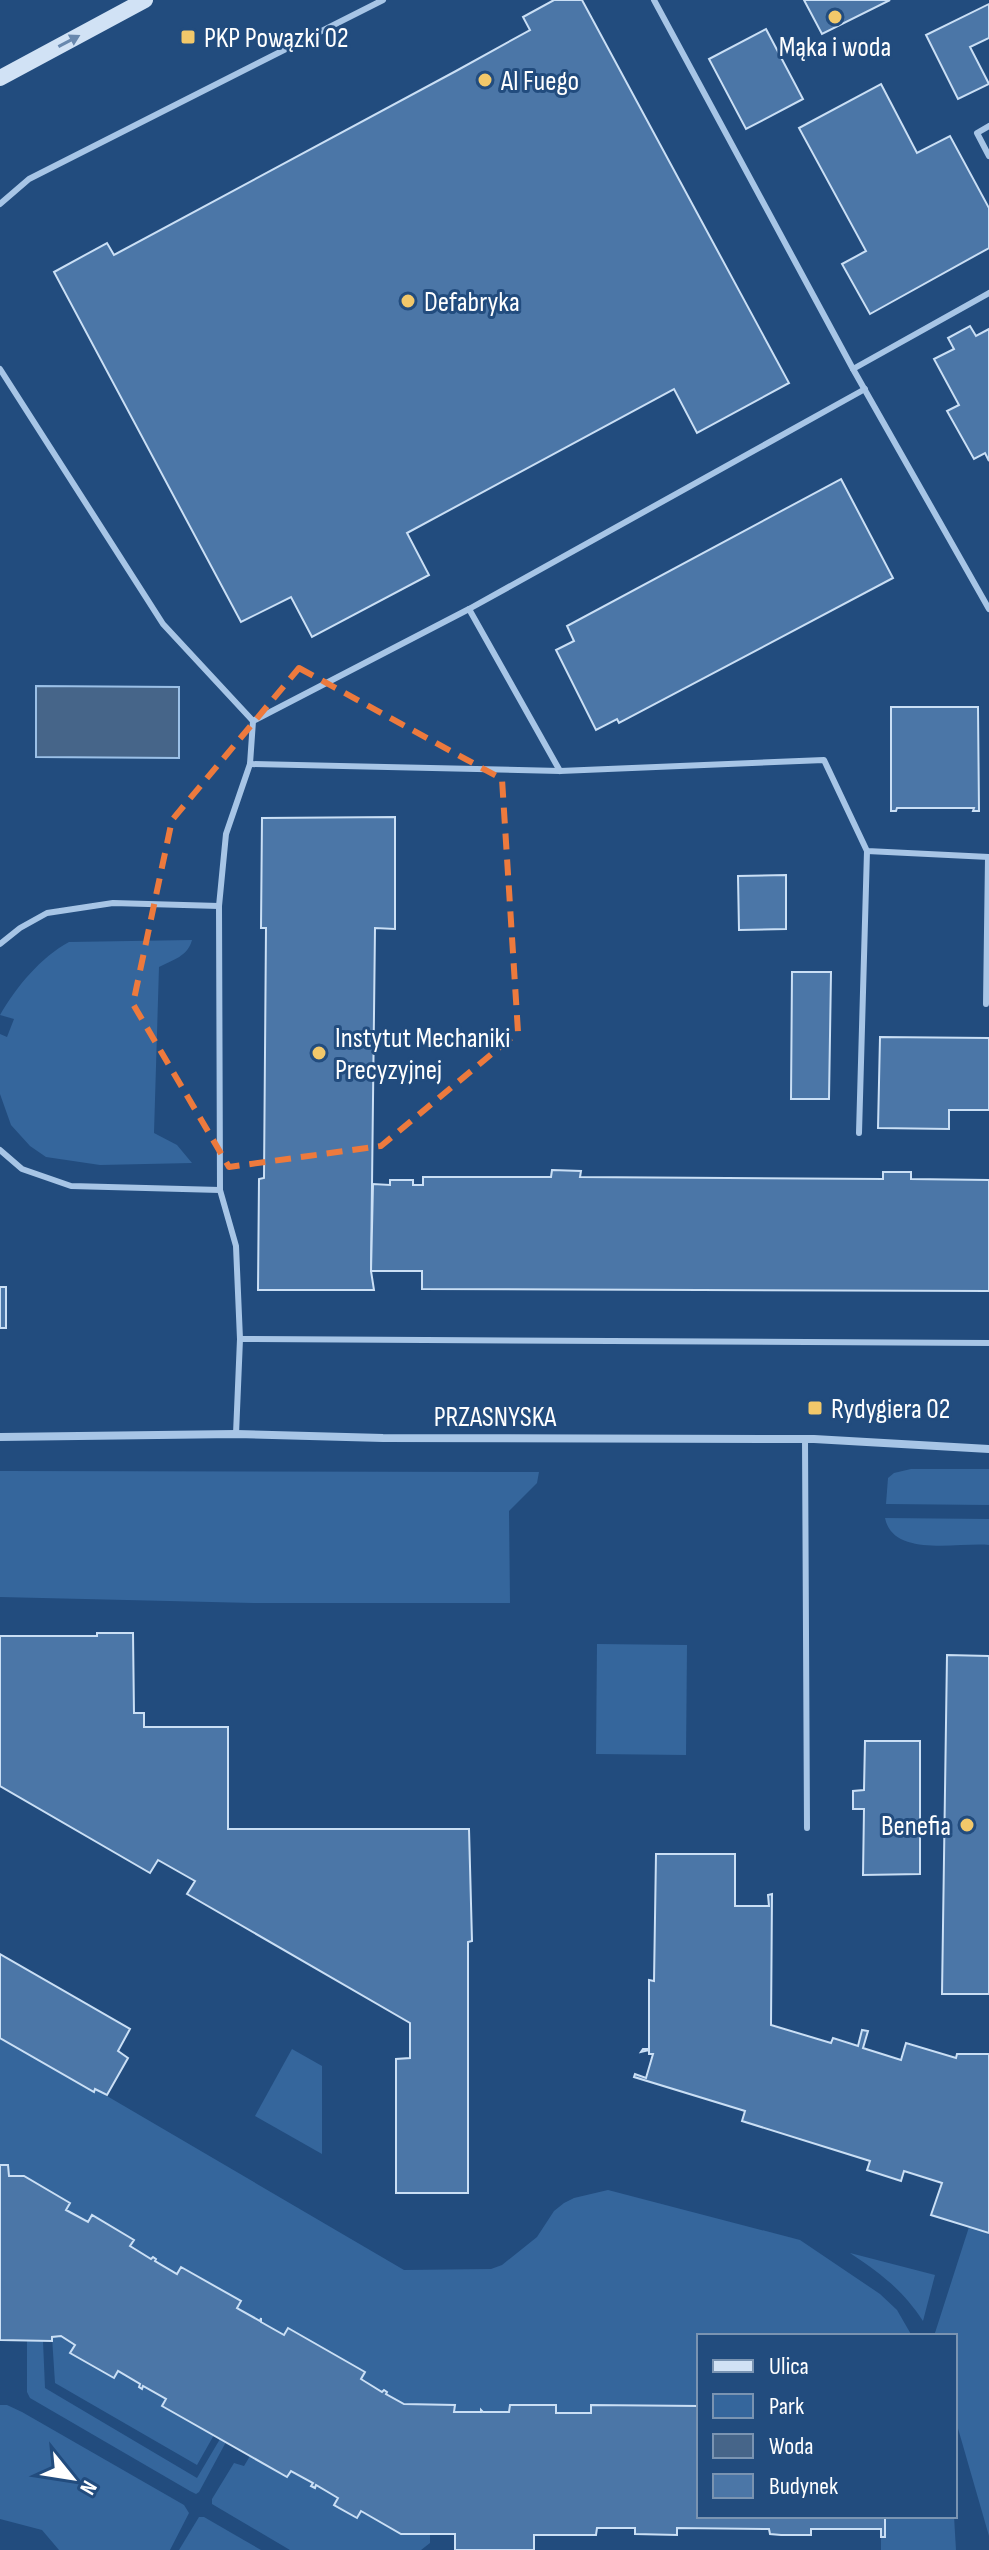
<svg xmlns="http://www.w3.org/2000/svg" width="989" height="2550" viewBox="0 0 989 2550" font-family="'Sofia Sans Condensed',sans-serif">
<rect width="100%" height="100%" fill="#224c7e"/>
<g fill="#35669c">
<path d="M192,940C188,956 173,960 159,967L154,1133L177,1145L192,1163L100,1165L46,1157L30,1146L11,1125L0,1094V1034L7,1037L14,1019L0,1015C16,987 41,957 69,942Z"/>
<path d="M989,1469V1505L886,1504L888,1478L894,1473L911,1469Z"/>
<path d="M0,1471L539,1472L537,1483L509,1511L510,1603H253L0,1597Z"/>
<path d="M885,1518L989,1519V1545C959,1542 893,1558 885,1518Z"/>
<path d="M597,1644L687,1645L686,1755L596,1754Z"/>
<path d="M0,2038L93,2092L95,2089L404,2270L491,2269L502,2265L537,2237L554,2211L564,2203L574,2198L608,2190L800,2240L880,2294L897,2310L912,2336H699V2406L591,2405V2413H556V2405H510L509,2412H483L481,2410V2412H454V2405C431,2405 397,2410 384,2390L382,2392L288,2328L284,2335L261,2322L262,2319L260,2321L237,2308L241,2301L182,2267L177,2274L155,2261L156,2259H151L130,2246L133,2239L92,2216L88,2222L66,2210L69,2202L24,2176H9L8,2165H0Z"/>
<path d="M292,2049L322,2066V2154L255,2116Z"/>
<path d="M969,2227L989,2233V2536L955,2418V2336H934Z"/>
<path d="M850,2253L935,2275L923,2321C902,2289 881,2274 850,2253Z"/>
<path d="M61,2336L75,2345L71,2352L118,2371L140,2384L139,2387L143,2386L166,2399L214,2435L197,2465L55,2383L52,2337Z"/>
<path d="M27,2340L43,2341L45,2388L197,2478L220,2439L226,2442L199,2492L196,2494L190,2491L30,2398L27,2392Z"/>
<path d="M0,2405H7L22,2412L184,2505L189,2513L170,2550H59L42,2530L0,2519Z"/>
<path d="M250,2456L287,2477L291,2471L313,2483L315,2487L316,2485L338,2498L334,2505L357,2518L361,2511L430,2534V2543L421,2550H290L212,2504V2499L234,2463L244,2466Z"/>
<path d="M885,2516H954L956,2550H881V2537L885,2536Z"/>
<path d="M199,2517H204L261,2550H179Z"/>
</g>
<path fill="#466589" stroke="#9bc0e7" stroke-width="2" d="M36,686L179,687V758L36,757Z"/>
<g fill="#4b76a7" stroke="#cadff5" stroke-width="2">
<path d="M554,0H582L789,383L697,433L674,389L407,533L429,575L312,637L291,597L241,622L54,272L107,243L114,255L456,71L530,30L523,17Z"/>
<path d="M804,0H890L822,34Z"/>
<path d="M989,4V38L970,47L989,84L958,99L926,35Z"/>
<path d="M766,29L803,99L746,129L709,59Z"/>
<path d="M881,84L917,153L950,136L989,208V248L870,314L842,264L866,251L799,128Z"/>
<path d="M970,326L976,336L989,329V461L985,453L974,459L947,411L959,405L934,359L954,349L948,338Z"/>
<path d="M841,479L893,578L619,723L617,719L596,730L556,650L574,641L567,626Z"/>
<path d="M891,707H978L979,811H973L974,808H897L896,811H891Z"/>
<path d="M395,817V929L375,928L371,1271L374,1290H258L259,1179L264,1178L266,928H261L262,818Z"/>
<path d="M786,875V929L739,930L738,876Z"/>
<path d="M792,972H831L829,1099H791Z"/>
<path d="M880,1037L989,1038V1110H949V1129L878,1128Z"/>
<path d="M552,1170L581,1171L580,1177L883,1179V1172H911V1179L989,1180V1291L422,1289V1271H371L373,1184L390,1185V1180H413V1185H423V1177H551Z"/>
<rect x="0" y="1287" width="6" height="41"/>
<path d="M97,1633H133L134,1713H144V1727H228V1829H469L472,1941L468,1942V2193H396V2059L410,2058V2023L187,1894L195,1881L158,1860L150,1873L0,1786V1636H97Z"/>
<path d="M947,1655L989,1656V1994H942Z"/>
<path d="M865,1741H920V1874L863,1875L864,1809H853V1791L864,1790Z"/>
<path d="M656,1854H735V1906H769L768,1895L772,1894L771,2025L831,2043L833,2038L858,2046L862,2030L868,2031L863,2048L901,2060L906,2043L956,2058L957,2054H989V2233L931,2215L942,2183L904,2171L901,2181L867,2170L870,2161L742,2121L745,2111L634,2077L635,2074L646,2078L653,2054H649V2050L641,2052L643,2049H649V1980L654,1981Z"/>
<path d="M0,1954L130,2029L118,2051L128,2058L107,2095L95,2089L94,2092L0,2038Z"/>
<path d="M0,2165H8L9,2176H24L70,2203L66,2210L88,2222L92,2215L134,2240L130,2246L151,2259L153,2257L156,2259L155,2261L177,2274L181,2267L241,2301L237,2308L260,2321L261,2318V2322L284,2335L288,2328L365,2372L361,2379L382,2392L384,2390L387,2392L386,2394L404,2404L455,2405L454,2412H481V2410L483,2412H509L510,2405H556V2413H591V2405L699,2406V2516H885V2537H881V2529H811V2535H781L770,2534L769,2529L677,2528V2535L635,2534V2528H597L596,2535H534V2550H455V2534H401L361,2511L357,2518L334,2505L338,2498L316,2485L315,2488L311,2486L313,2483L291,2471L287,2477L162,2406L166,2399L143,2386L142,2389L139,2387L140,2384L118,2371L114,2378L70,2353L75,2345L61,2336L52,2337V2341L0,2340Z"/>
</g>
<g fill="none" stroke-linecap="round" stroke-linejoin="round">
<g stroke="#a7c5e6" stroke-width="6">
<path d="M654,0L853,369L989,609"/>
<path d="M989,126L977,133L989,156"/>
<path d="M0,204L29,179L383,0"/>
<path d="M0,369L163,624L253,721"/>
<path d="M853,369L989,293"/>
<path d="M469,609L560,771"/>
<path d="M250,764L560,771L824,760L867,851L989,857"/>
<path d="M0,944L20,928L47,913L113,903L219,906"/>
<path d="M986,1004L988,858"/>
<path d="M859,1133L867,851"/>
<path d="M0,1150L22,1169L71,1186L220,1190"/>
<path d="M240,1339L989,1343"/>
<path d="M236,1434L240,1339L236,1246L220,1190L219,906L226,834L250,764L253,721L469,609L865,389"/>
<path d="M805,1439L807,1828"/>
</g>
<path stroke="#a7c5e6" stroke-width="8" d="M0,1437L236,1434L383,1438L814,1439L989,1449"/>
<path stroke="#d1e2f5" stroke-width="16" d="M0,78L145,0"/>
</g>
<defs><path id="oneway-solid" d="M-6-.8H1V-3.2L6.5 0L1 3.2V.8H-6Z" transform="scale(2)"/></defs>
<use fill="#6888ae" href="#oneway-solid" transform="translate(69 41) rotate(-28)"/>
<path fill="none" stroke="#ed7a3d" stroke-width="6" stroke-dasharray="16 10" stroke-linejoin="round" d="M299,668L502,779L518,1032L381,1146L229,1167L133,1004L172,820Z"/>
<g fill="#f2c86a" stroke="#224c7e" stroke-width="3">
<circle cx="835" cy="17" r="8"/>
<rect x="180" y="29" width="16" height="16" rx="4"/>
<circle cx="485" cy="80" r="8"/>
<circle cx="408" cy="301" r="8"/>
<circle cx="319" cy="1053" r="8"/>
<rect x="807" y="1400" width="16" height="16" rx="4"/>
<circle cx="967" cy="1825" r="8"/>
</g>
<g text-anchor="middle" stroke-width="6" stroke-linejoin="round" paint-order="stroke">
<g font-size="28" fill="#fff" stroke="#224c7e" text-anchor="start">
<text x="204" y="47">PKP Powązki 02</text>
<text x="835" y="56" text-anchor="middle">Mąka i woda</text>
<text x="501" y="90">Al Fuego</text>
<text x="424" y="311">Defabryka</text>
<text x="335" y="1047">Instytut Mechaniki<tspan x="335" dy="32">Precyzyjnej</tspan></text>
<text x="831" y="1418">Rydygiera 02</text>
<text x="951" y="1835" text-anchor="end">Benefia</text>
</g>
<g font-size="28" fill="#fff" stroke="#224c7e">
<text x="495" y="1426">PRZASNYSKA</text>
</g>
</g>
<rect x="697" y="2334" width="260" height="184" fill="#224c7e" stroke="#7a94b2" stroke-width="2"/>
<rect x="713" y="2360" width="40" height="12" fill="#d1e2f5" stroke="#7a94b2" stroke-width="2"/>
<text x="769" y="2374" font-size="24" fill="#ffffff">Ulica</text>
<rect x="713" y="2394" width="40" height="24" fill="#35669c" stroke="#7a94b2" stroke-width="2"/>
<text x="769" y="2414" font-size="24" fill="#ffffff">Park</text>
<rect x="713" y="2434" width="40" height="24" fill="#466589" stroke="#7a94b2" stroke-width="2"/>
<text x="769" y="2454" font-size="24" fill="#ffffff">Woda</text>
<rect x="713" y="2474" width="40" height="24" fill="#4b76a7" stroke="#7a94b2" stroke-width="2"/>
<text x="769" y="2494" font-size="24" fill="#ffffff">Budynek</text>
<g transform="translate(72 2478) rotate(120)" stroke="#224c7e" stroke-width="6" paint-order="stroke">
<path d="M0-6L14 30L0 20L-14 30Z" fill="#ffffff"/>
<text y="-12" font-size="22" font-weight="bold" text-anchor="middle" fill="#ffffff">N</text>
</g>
</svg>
